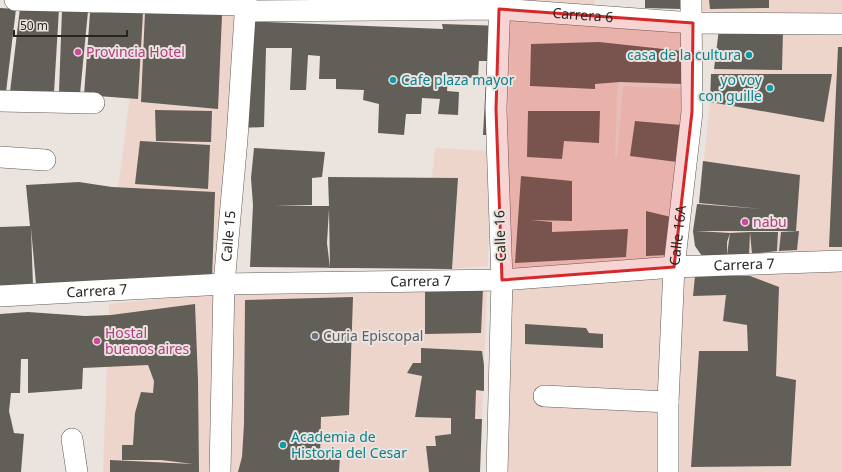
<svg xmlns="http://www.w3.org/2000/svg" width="842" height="472" viewBox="0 0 842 472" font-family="'Noto Sans',sans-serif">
<rect width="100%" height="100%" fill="#eae3de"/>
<g fill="#edd5cb">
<path d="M528,0H595V6Z"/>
<path d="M701,0H842V14L701,11Z"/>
<path d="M141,8L237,12L221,282L106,286Z"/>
<path d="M509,15L684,24L689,84L628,82L618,77L615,157H617L623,86L689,89L672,257L509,269L506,168L510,74Z"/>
<path d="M842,27V251L702,256L695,246L710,102L718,40Z"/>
<path d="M435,148L490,151L488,266L452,269L458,178H432Z"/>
<path d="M842,263V472H675L677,276Z"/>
<path d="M663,276L666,280L662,472H503L511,291L557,285Z"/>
<path d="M487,290L480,472H225L234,291Z"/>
<path d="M216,293L214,472H103L109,304Z"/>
</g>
<g fill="#625e58" fill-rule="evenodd">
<path d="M645,0H682L681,9L645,8Z"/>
<path d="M709,0H769V8L710,9Z"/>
<path d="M0,8L16,9L6,92H0Z"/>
<path d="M20,8L59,9L54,92H10Z"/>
<path d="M62,10L88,11L80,94L59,92Z"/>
<path d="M145,12L222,15L218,109L141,102Z"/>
<path d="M90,13H143L138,99L84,95Z"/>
<path d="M243,21L443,29L442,24L503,26L499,135H483L487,61H479L478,78L448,77L447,91L459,92L458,115L438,114L440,99L422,98L421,114H406L404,135L378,133L379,104L363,100L364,90L336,89V79H319L320,56L308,55L306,90H290L292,48H266L264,127L241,128Z"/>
<path d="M719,29L783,30L782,70L714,69Z"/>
<path d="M599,42L682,51L683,84L620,82L595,84V89L530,86L531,44Z"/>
<path d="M838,47H842V247H829Z"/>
<path d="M711,74H832L824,122L710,102Z"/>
<path d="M155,110L212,111L211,142L156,141Z"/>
<path d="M528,111H600L599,143L564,141L562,159L527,157Z"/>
<path d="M635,121L681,125L677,162L630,156Z"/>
<path d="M140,141L210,145L208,189L135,184Z"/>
<path d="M254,148L325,152L322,177L312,178V205L275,206H329L328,177L458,178L452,269L250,267L253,205L251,178ZM329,209L330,268L327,243Z"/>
<path d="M703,161L800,175L796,231H696L730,233L727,242V255L730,233L750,232H778L777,251L752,254L750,232L749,256H702L695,246L693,231L697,204L762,209L699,203Z"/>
<path d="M521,176L572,181V221L530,220L552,222V232L628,229L626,257L515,263Z"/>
<path d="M79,182L112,187L215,192L212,280L36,284L31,228L33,286L0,288V227L30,226L26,185Z"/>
<path d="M646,211L671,217L668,255L646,256Z"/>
<path d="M799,231L797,250L779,251L781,232Z"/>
<path d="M695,276H750L779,287L776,376L796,380L791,466L691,467L699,351H748L747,325L723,321L726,295L693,296Z"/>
<path d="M483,288L481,333L425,334V289Z"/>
<path d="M353,297L349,415L321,417L320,457H340L339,472H238L242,457L244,424L245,300Z"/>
<path d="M195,304L198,380L199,472H110V460L193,464L161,460H122V445H133L135,413L141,392L153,393L154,381L148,365L83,368L82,389L28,393V359H21L20,393H11L9,411L14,433L24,434L21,472H0V314L28,312L85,316L111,315Z"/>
<path d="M525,324L586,328L589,333L603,334V348L525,344Z"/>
<path d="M421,348L482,351L484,365V391L476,390L475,419H482L480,472H429L426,446H436L435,436L451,434V418L415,417L422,376L407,373L413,363H421Z"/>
</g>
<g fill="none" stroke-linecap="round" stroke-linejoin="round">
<defs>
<g id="minor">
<path id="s1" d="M15,0L246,5L251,11L499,9L693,23L842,24"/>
<path d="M0,101L94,103"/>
<path d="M0,157L45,160"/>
<path id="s2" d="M0,296L224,284L502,280L674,267L842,261"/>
<path d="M544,396L668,402"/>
<path d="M72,439L77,472"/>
<path id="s3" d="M220,472L224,284L237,139L246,0"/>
<path d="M497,472L502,280L496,109L500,0"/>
<path id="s4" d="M668,472V402L674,267L692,112L691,0"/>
</g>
</defs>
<use href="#minor" stroke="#615c57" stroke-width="22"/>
<use href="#minor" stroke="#fff" stroke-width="21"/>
</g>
<path fill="#d62828" fill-opacity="0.2" stroke="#d62828" stroke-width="3" stroke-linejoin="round" d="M499,9L693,23L692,112L674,267L502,280L496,109Z"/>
<g fill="#d1479c" stroke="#eae3de" stroke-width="1.5">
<circle cx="78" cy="52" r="4"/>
<circle cx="745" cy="222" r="4"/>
<circle cx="97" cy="341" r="4"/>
</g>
<g fill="#0f9aa8" stroke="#eae3de" stroke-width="1.5">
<circle cx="749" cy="55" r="4"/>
<circle cx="393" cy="80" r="4"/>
<circle cx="770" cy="88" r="4"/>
<circle cx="283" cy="445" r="4"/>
</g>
<circle fill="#6b7280" stroke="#eae3de" stroke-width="1.5" cx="315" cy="336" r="4"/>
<g text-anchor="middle" stroke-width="4" stroke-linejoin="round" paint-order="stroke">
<g font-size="14" fill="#272422" stroke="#eae3de">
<text dy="5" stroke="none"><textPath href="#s1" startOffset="571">Carrera 6</textPath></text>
<text dy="5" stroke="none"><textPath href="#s3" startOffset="236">Calle 15</textPath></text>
<text transform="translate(500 236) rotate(-92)" y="5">Calle 16</text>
<text dy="5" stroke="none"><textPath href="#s4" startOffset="237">Calle 16A</textPath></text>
<text dy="5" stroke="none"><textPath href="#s2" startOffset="745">Carrera 7</textPath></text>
<text dy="5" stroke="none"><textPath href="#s2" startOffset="421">Carrera 7</textPath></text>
<text dy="5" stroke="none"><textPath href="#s2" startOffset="97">Carrera 7</textPath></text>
</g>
<g font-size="14" fill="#b23c85" stroke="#eae3de" text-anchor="start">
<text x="86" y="57">Provincia Hotel</text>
<text x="753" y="227">nabu</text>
<text x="105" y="338">Hostal<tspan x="105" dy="16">buenos aires</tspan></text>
</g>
<g font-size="14" fill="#0d838f" stroke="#eae3de" text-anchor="end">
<text x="741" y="60">casa de la cultura</text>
<text x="401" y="85" text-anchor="start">Cafe plaza mayor</text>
<text x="762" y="85">yo voy<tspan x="762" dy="16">con guille</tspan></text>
<text x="291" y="442" text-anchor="start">Academia de<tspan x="291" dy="16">Historia del Cesar</tspan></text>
</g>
<g font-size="14" fill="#5b616d" stroke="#eae3de" text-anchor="start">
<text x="323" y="341">Curia Episcopal</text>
</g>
</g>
<path d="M14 30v6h113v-6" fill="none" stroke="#272422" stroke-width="2"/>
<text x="20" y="30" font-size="12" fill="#272422" stroke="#eae3de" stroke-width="3" paint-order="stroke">50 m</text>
</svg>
